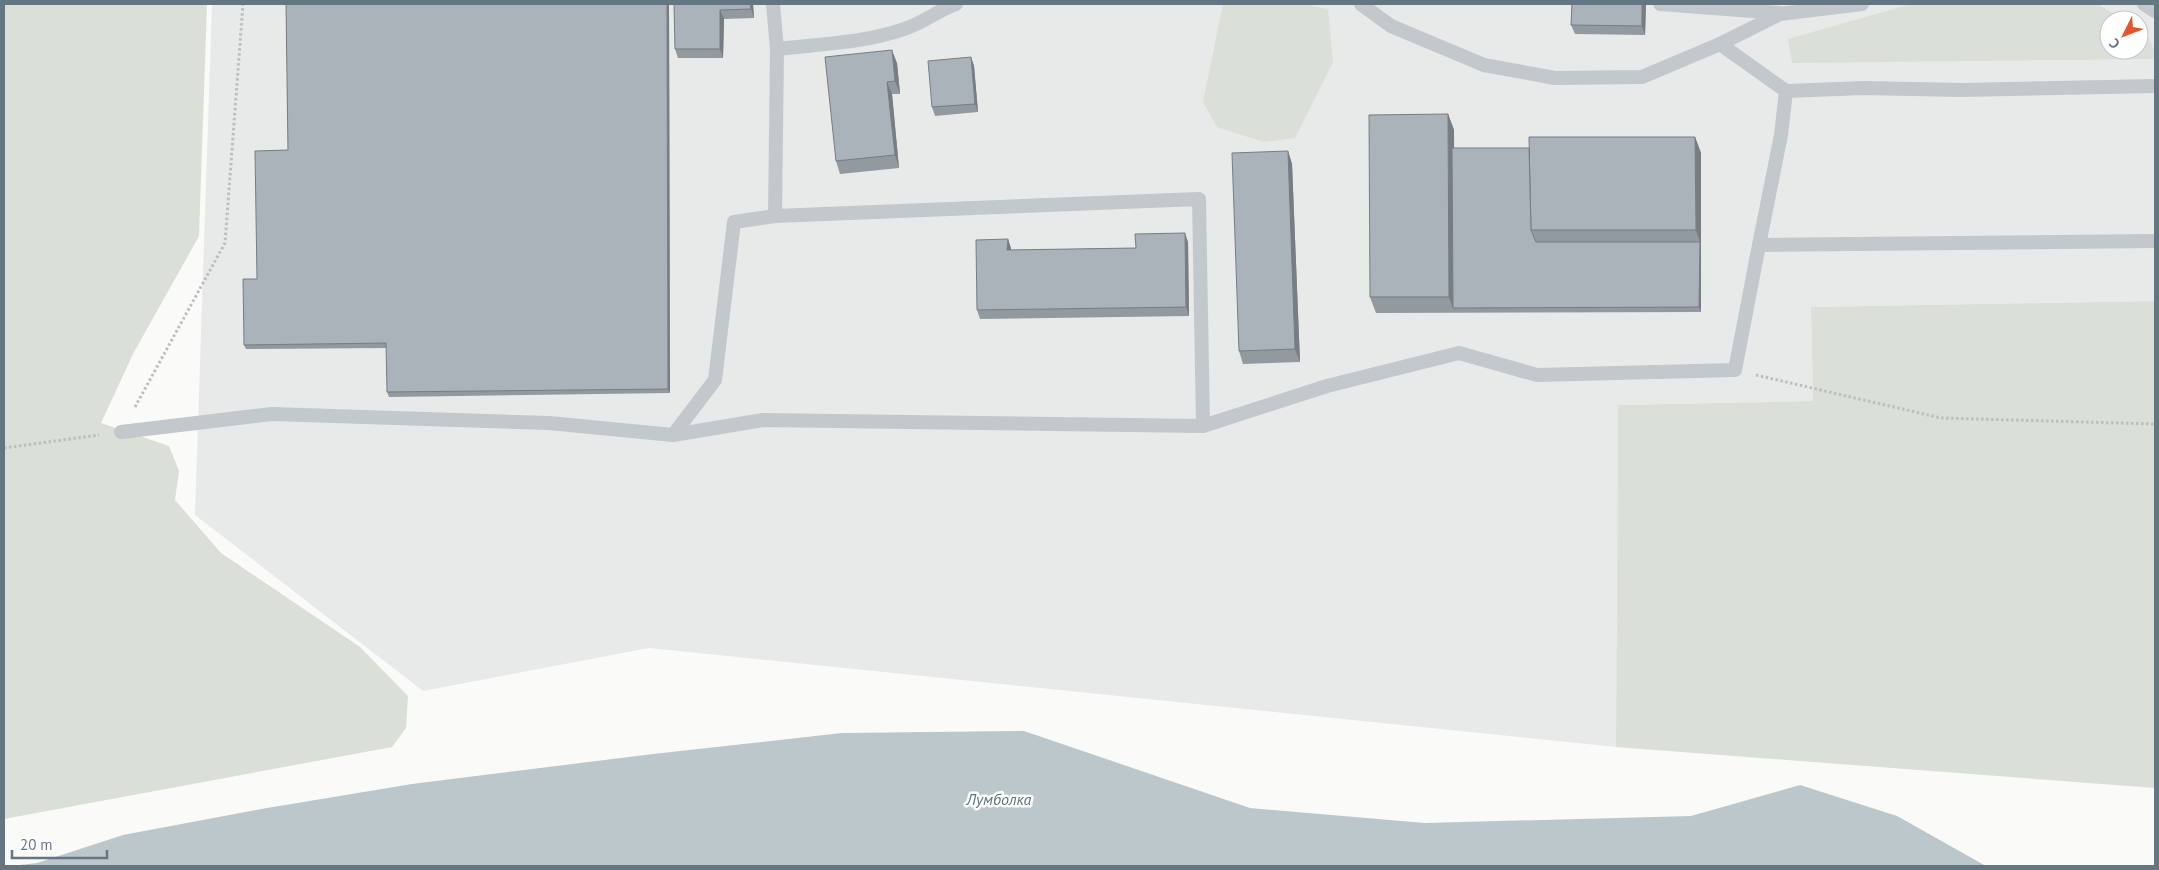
<svg xmlns="http://www.w3.org/2000/svg" width="2159" height="870" viewBox="0 0 2159 870" font-family="'PT Sans',sans-serif">
<rect width="100%" height="100%" fill="#fafaf8"/>
<path fill="#e8e9e9" fill-rule="evenodd" d="M212,4H2155V301L1811,307L1813,401L1618,405L1616,747L649,648L423,691L195,515ZM2109,20H2139V50H2109Z"/>
<g fill="#dadfd7">
<path d="M4,4H207L199,236L133,354L101,423L169,446L179,471L175,500L221,553L360,647L408,696L406,728L392,747L4,819Z"/>
<path d="M1223,4H1303L1328,9L1333,62L1295,138L1264,142L1217,127L1203,102Z"/>
<path d="M1911,4H2097L2124,20H2109V50H2139V29C2149,36 2155,48 2155,59L1792,63L1788,39Z"/>
<path d="M2155,301V788L1616,747L1618,405L1813,401L1811,307Z"/>
</g>
<path fill="#bbc7cb" d="M1024,731L1250,808L1425,823L1691,816L1800,785L1897,816L1986,866H11L37,863L123,835L267,808L412,784L653,754L842,733Z"/>
<g fill="none" stroke-linecap="round" stroke-linejoin="round">
<g stroke="#bbbfc2" stroke-width="3" stroke-dasharray="2.5 2.5" stroke-linecap="butt">
<path d="M1756,375L1941,418L2155,424"/>
<path d="M135,407L225,243L243,4"/>
<path d="M4,448L99,435"/>
</g>
<g stroke="#c3c8cc" stroke-width="14">
<path d="M773,4L777,49C820,44 866,43 907,28C924,22 939,10 956,4"/>
<path d="M1361,4L1391,26L1484,65L1555,78L1642,77L1720,44L1786,91L1864,88L1961,90L2155,86"/>
<path d="M1660,4L1779,13"/>
<path d="M2144,4L2155,11"/>
<path d="M1720,44L1780,14L1862,4"/>
<path d="M1786,91L1781,135L1759,245L2155,241"/>
<path d="M775,216L1199,199L1203,426"/>
<path d="M121,432L272,414L549,423L673,435L763,420L1203,426L1327,386L1459,353L1537,375L1735,370L1759,245"/>
<path d="M673,435L715,380L734,222L775,216L777,49"/>
</g>
</g>
<g fill="#929a9f">
<path d="M286,4H669L670,393L389,397L387,392V348L246,349L244,345L257,279L288,150Z"/>
<path d="M674,4H753L754,18L724,19L723,58H678L675,49Z"/>
<path d="M1572,4H1646L1645,35L1575,34L1571,25Z"/>
<path d="M971,57L974,66L978,112L935,116L932,107Z"/>
<path d="M897,63L900,94H892L899,168L840,174L836,161Z"/>
<path d="M1448,114L1454,130V148H1529L1695,137L1701,153V312L1376,313L1370,297Z"/>
<path d="M1288,151L1292,164L1300,362L1243,364L1239,351Z"/>
<path d="M1008,239L1011,250L1136,248L1188,242L1189,316L980,319L977,310Z"/>
</g>
<g fill="#777d82">
<path d="M667,4H669L670,393L668,389Z"/>
<path d="M750,4H753L754,18L751,9Z"/>
<path d="M1642,4H1646L1645,35L1642,26Z"/>
<path d="M720,10L724,19L723,58L720,49Z"/>
<path d="M892,50L897,63L900,94L895,81Z"/>
<path d="M971,57L974,66L978,112L975,104Z"/>
<path d="M887,82L892,94L899,168L895,155Z"/>
<path d="M1448,114L1454,130L1455,308H1453L1449,297Z"/>
<path d="M1695,137L1701,153V312L1699,307L1700,242L1696,230Z"/>
<path d="M1288,151L1292,164L1300,362L1295,349Z"/>
<path d="M1185,233L1188,242L1189,316L1186,307Z"/>
<path d="M1008,239L1011,248V259L1007,250Z"/>
</g>
<g fill="#aab3b9" stroke="#777d82">
<path d="M286,4H667L668,389L387,392L386,343L244,345L243,279H257L255,151L288,150Z"/>
<path d="M674,4H750L751,9L720,10V49H675Z"/>
<path d="M1572,4H1642V26L1571,25Z"/>
<path d="M892,50L895,81L887,82L895,155L836,161L825,57Z"/>
<path d="M971,57L975,104L932,107L928,61Z"/>
<path d="M1448,114L1449,297H1370L1369,115Z"/>
<path d="M1529,137H1695L1696,230H1531Z"/>
<path d="M1452,148H1529L1531,230L1536,242H1700L1699,307L1453,308Z"/>
<path d="M1288,151L1295,349L1239,351L1232,153Z"/>
<path d="M1185,233L1186,307L977,310L976,240L1008,239L1007,250L1136,248L1135,234Z"/>
</g>
<g text-anchor="middle" stroke-width="5" stroke-linejoin="round" paint-order="stroke">
<g font-size="16" font-style="italic" fill="#60757c" stroke="#fff">
<text x="999" y="805">Лумболка</text>
</g>
</g>
<rect width="2159" height="870" fill="none" stroke="#657683" stroke-width="10"/>
<g transform="translate(2124 35) rotate(228)"><circle r="24" fill="#ffffff" stroke="#c1c8cd"/>
<path d="M0-4L9 19L0 12L-9 19Z" fill="#e4572e"/>
<text y="-8" font-size="14" font-weight="bold" text-anchor="middle" fill="#657683">С</text>
</g>
<path d="M12 850v8h95v-8" fill="none" stroke="#657683" stroke-width="2.5"/>
<text x="20" y="850" font-size="15" fill="#657683" stroke="#ffffff" stroke-width="4" paint-order="stroke">20 m</text>
</svg>
